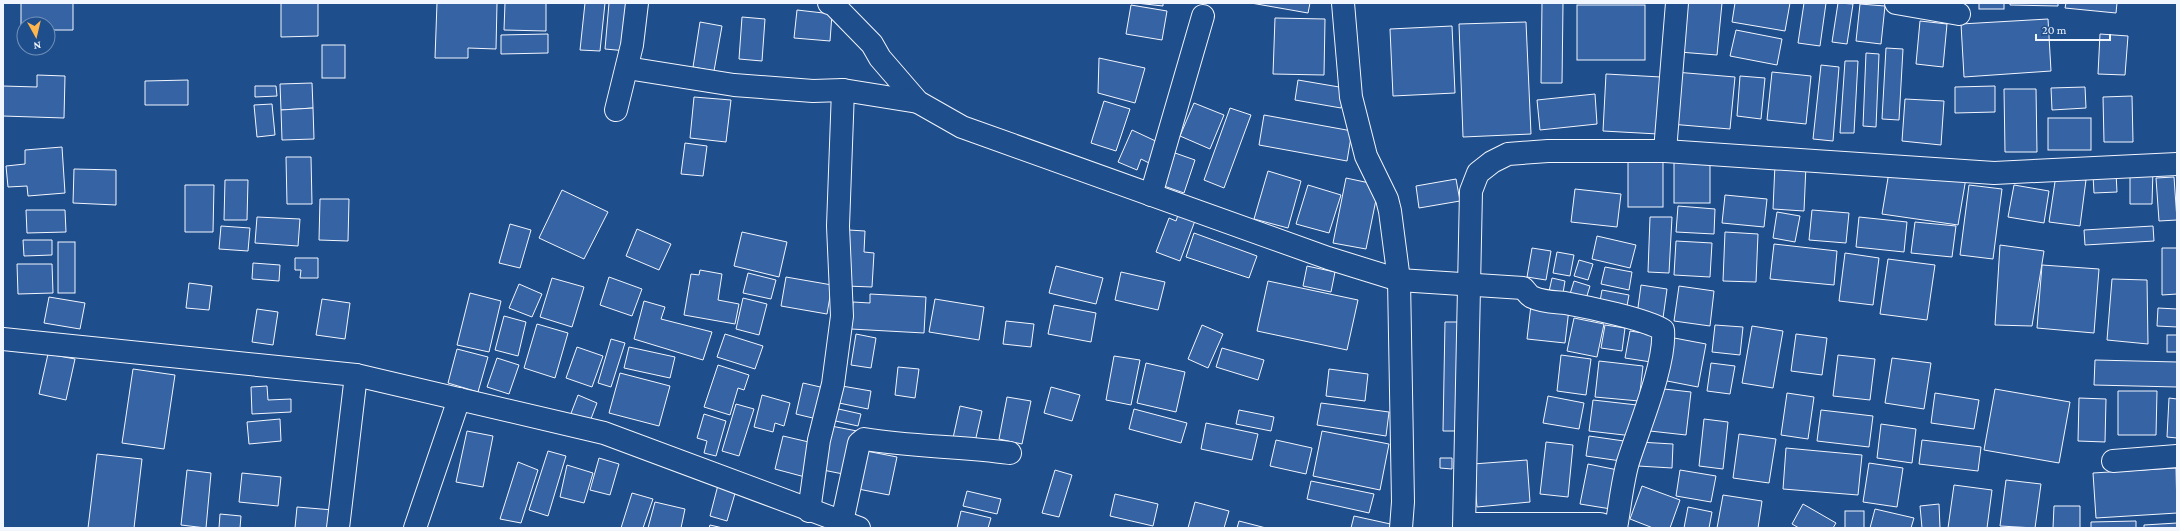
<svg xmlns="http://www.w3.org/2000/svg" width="2180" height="531" viewBox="0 0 2180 531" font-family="'Crimson Pro',serif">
<rect width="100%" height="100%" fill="#1f4e8c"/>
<g fill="#3563a3" stroke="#f2f6ff">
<path d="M21,3H73V30H48V24H24V30H21Z"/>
<path d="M281,3H318V36L281,37Z"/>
<path d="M437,3H497L496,49L468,48V58H435Z"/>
<path d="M505,3H546V31L504,30Z"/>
<path d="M585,3H605L600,51L580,50Z"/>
<path d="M609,3H631L627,51L605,49Z"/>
<path d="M1136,3H1163V6Z"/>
<path d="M1251,3H1310L1308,13Z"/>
<path d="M1542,3H1563L1562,83H1541Z"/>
<path d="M1683,3H1722L1717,55L1679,52Z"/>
<path d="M1735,3H1790L1785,31L1732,22Z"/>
<path d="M1804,3H1826L1820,46L1798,43Z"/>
<path d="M1838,3L1853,4L1847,44L1832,42Z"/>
<rect x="1979" y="3" width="25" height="6"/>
<path d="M2010,3H2058V6L2010,5Z"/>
<path d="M2066,3H2117L2116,13L2065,8Z"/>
<path d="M1860,4L1885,6L1881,44L1856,41Z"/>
<path d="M1131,5L1167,11L1162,40L1126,34Z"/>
<rect x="1577" y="5" width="68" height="55"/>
<path d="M797,10L832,14L830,41L794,38Z"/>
<path d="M742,17L765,19L762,61L739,59Z"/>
<path d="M1275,18L1325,19L1324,75L1273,74Z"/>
<path d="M2048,19L2051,71L1964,77L1961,24Z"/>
<path d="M1920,21L1947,24L1943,67L1916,64Z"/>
<path d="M700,22L722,26L714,71L693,67Z"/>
<path d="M1526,22L1531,134L1463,137L1459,24Z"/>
<path d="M1452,26L1455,93L1393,96L1390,29Z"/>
<path d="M1736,30L1782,39L1777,65L1730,56Z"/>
<path d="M548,34V53L501,54V35Z"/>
<path d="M2100,34L2128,36L2125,75L2098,74Z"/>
<rect x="322" y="45" width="23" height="33"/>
<path d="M1886,48L1903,49L1899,120L1882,119Z"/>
<path d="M1866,53L1879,54L1876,127L1863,126Z"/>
<path d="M1099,58L1145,68L1135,103L1098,93Z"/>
<path d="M1845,61H1858L1854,133H1840Z"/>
<path d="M1821,65L1839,67L1833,141L1813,139Z"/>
<path d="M1675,72L1735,77L1730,129L1670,124Z"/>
<path d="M1772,72L1811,76L1806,124L1767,120Z"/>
<path d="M1606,74L1661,77L1658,134L1603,131Z"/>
<path d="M37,75L65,76L64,118L3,116V86L37,87Z"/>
<path d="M1740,76L1765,78L1761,119L1737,116Z"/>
<path d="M188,80V105H145V81Z"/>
<path d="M1298,80L1345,88L1341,108L1295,100Z"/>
<path d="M312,83L313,108L281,110L280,84Z"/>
<path d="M255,86H276L277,96L255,97Z"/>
<path d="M1995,86V112L1955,113V87Z"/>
<path d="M2085,87L2086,108L2052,110L2051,88Z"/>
<path d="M2004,89H2036L2037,152H2005Z"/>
<path d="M1595,94L1597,124L1540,130L1537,100Z"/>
<path d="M2132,96L2133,142H2104L2103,97Z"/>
<path d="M694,97L731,100L726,142L690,138Z"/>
<path d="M1905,99L1944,101L1941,145L1902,141Z"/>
<path d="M1104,101L1130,109L1116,151L1091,143Z"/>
<path d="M1194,103L1224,115L1210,149L1180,136Z"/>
<path d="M272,104L275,135L257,137L254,105Z"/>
<path d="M313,108L314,139L282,140L281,110Z"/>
<path d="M1230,108L1251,115L1224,188L1204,180Z"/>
<path d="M1264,115L1352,131L1347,161L1259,145Z"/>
<rect x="2048" y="118" width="43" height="32"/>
<path d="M1132,130L1162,144L1153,165L1141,159L1137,170L1118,162Z"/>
<path d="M685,143L707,146L703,176L681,174Z"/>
<path d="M62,147L65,193L28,196L27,186L8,187L6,166L25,164V150Z"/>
<path d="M1175,153L1195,160L1184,193L1164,186Z"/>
<path d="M286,157H311L312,204H287Z"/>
<rect x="1674" y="159" width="36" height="44"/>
<rect x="1628" y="160" width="35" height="47"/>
<path d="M1775,164L1806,165L1804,211L1773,209Z"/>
<path d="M1890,166L1966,178L1958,225L1882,214Z"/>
<path d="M74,169L116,170V205L73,203Z"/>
<path d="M2130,169H2153L2152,204H2130Z"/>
<path d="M1268,171L1301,181L1288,228L1254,219Z"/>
<path d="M2116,173L2117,192L2094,193L2093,175Z"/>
<path d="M2056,175L2086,180L2080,226L2049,222Z"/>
<path d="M2174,177L2177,220L2159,221L2156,178Z"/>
<path d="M1346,178L1379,185L1366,249L1333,243Z"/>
<path d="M1456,179L1460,201L1419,208L1416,186Z"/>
<path d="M225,180H248L247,220H224Z"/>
<path d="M185,185H214L213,232H185Z"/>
<path d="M1308,185L1341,195L1329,233L1296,224Z"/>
<path d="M1969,185L2002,189L1993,259L1960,255Z"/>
<path d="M2014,185L2049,191L2044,223L2008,217Z"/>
<path d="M1575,189L1621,194L1617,227L1571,222Z"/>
<path d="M562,190L608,212L584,259L539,238Z"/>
<path d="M1725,195L1767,199L1764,227L1722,223Z"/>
<path d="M320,199H349L348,241L319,240Z"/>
<path d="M1678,206L1715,209L1714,234L1676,232Z"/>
<path d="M26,210H65L66,232L27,233Z"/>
<path d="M1812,210L1849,213L1846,243L1809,240Z"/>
<path d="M1179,212L1196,218L1180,261L1156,252L1169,218L1176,221Z"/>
<path d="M1777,212L1800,216L1795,242L1773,238Z"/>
<path d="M257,217L300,219L298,246L255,243Z"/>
<path d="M1650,217H1672L1669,273L1648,272Z"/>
<path d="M1859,217L1907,222L1904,252L1856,247Z"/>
<path d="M1915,222L1956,226L1952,257L1911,253Z"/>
<path d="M510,224L531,230L520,268L499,263Z"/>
<path d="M221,226L250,228L248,251L219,249Z"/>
<path d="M2153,226L2154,241L2085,245L2084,230Z"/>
<path d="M637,229L671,244L659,270L626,256Z"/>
<path d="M849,230L865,231L864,252L874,253L872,287L846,286Z"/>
<path d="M742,232L787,242L779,277L734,266Z"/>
<path d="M1725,232L1758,234L1756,282L1723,281Z"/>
<path d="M1194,233L1257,256L1249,278L1186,257Z"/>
<path d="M1597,236L1636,245L1630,268L1592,259Z"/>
<path d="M23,240H52V255L24,256Z"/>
<path d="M1676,241L1712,243L1710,277L1674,275Z"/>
<rect x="58" y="242" width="17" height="51"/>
<path d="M1774,244L1837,251L1834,285L1770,279Z"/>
<path d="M2000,245L2044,251L2032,326L1995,325Z"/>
<path d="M1532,248L1551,251L1546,280L1527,277Z"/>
<path d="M2162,248H2177V294L2162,295Z"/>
<path d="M1557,252L1574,255L1570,276L1553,273Z"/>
<path d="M1845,253L1879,258L1873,305L1839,301Z"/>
<path d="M295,258H318V278H300L301,270H295Z"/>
<path d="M1888,259L1935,265L1927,320L1880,314Z"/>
<path d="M1579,260L1593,264L1588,280L1574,276Z"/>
<path d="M253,263L280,265L279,281L252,279Z"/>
<path d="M17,264H52L53,293L18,294Z"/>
<path d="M2042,265L2099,269L2094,333L2037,328Z"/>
<path d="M1056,266L1103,278L1096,304L1049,293Z"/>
<path d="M1307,266L1335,272L1331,292L1303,286Z"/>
<path d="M1605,267L1632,272L1629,290L1601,284Z"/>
<path d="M700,270L722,274L718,300L739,304L735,324L684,315L691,274L699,275Z"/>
<path d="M1121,272L1165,282L1158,310L1115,300Z"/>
<path d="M748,273L776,280L771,299L743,293Z"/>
<path d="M609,277L642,289L632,316L600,305Z"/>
<path d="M786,277L832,285L827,314L781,306Z"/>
<path d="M552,278L584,287L572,327L540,317Z"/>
<path d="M1552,278L1565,281L1562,299L1548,296Z"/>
<path d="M2112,279L2147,280L2148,344L2107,340Z"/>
<path d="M1268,281L1358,300L1347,350L1257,331Z"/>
<path d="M1574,281L1590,286L1585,302L1569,297Z"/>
<path d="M189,283L212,286L209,310L186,308Z"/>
<path d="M519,284L542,294L532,317L509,308Z"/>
<path d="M1641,285L1667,289L1663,318L1637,315Z"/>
<path d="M1679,286L1714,291L1710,326L1674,321Z"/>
<path d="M1602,290L1629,295L1626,311L1599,307Z"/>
<path d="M470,293L501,301L489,352L457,345Z"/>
<path d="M870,294L926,297L924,333L851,329L853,302L870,303Z"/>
<path d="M49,297L85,303L80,329L44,323Z"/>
<path d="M743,298L767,304L759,335L736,329Z"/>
<path d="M322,299L350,303L345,339L316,335Z"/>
<path d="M935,299L984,307L979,340L929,332Z"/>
<path d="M644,301L665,307L661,319L712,332L703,360L634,339Z"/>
<path d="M1054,305L1096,313L1091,342L1048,334Z"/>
<path d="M1531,305L1569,309L1565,343L1527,339Z"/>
<path d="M2158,308L2177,309V327L2157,326Z"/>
<path d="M257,309L278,312L273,345L252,342Z"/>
<path d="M504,316L526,322L518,356L495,350Z"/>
<path d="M1574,318L1604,324L1597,357L1567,351Z"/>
<path d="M1006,321L1034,324L1031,347L1003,344Z"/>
<path d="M1445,322H1460L1457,431H1443Z"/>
<path d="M537,324L568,333L555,378L524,368Z"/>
<path d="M1202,325L1223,334L1208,368L1188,359Z"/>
<path d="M1605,325L1625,328L1622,351L1601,348Z"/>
<path d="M1715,325L1743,327L1740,355L1712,352Z"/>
<path d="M1752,326L1783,331L1773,388L1742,383Z"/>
<path d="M1630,331L1655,335L1651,362L1625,358Z"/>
<path d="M725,334L763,346L755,369L717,357Z"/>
<path d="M856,334L876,338L871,368L851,365Z"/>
<path d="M1796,334L1827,338L1822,375L1791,371Z"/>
<rect x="2167" y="335" width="10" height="17"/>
<path d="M1669,337L1706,344L1698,387L1662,380Z"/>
<path d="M611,339L625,343L611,387L598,383Z"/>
<path d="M577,347L603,356L592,387L566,378Z"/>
<path d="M629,347L675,357L670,378L624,368Z"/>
<path d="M1222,348L1264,360L1258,380L1216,367Z"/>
<path d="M457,349L488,357L478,392L448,383Z"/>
<path d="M48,354L75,359L66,400L39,394Z"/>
<path d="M1561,355L1591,359L1586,395L1557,391Z"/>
<path d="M1838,355L1875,359L1870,400L1833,396Z"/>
<path d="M1114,356L1140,360L1131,405L1106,400Z"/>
<path d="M497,358L519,365L509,394L487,387Z"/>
<path d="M1892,358L1931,363L1924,409L1885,403Z"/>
<path d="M2095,360L2177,362V387L2094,385Z"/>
<path d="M1599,361L1643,366L1639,401L1595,397Z"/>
<path d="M1146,363L1185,372L1176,412L1137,403Z"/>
<path d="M1711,363L1735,366L1730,394L1707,391Z"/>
<path d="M718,365L749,375L744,390L738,388L730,415L704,407Z"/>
<path d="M898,367L919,369L915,398L895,395Z"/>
<path d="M133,369L175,375L164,449L122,443Z"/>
<path d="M1329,369L1368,374L1365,401L1326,396Z"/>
<path d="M620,373L670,386L659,426L609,413Z"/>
<path d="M803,383L829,389L821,420L796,414Z"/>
<path d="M267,386L268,400L291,399V412L252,414L251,387Z"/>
<path d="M842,386L871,391L868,409L839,403Z"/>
<path d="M1051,387L1080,395L1072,421L1044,413Z"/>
<path d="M1655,388L1691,392L1686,435L1650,431Z"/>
<path d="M1995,389L2070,402L2059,463L1984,450Z"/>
<path d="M2118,391H2157L2156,435H2118Z"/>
<path d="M1787,393L1814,397L1808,439L1781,435Z"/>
<path d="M1935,393L1979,400L1974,429L1931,423Z"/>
<path d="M578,395L597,403L589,424L570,416Z"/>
<path d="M762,395L790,403L784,426L775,423L773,432L754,427Z"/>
<path d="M1548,396L1584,403L1579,429L1543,423Z"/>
<path d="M1007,397L1031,401L1022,444L999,439Z"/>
<path d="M2079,398L2106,399L2105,442L2078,441Z"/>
<path d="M2169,398L2177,399V438L2167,437Z"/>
<path d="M1593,400L1637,405L1633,436L1589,431Z"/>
<path d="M1321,403L1389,412L1386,436L1317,425Z"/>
<path d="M736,404L754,409L739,456L722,451Z"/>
<path d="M960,406L982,411L975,442L953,438Z"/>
<path d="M834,408L861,414L858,426L831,420Z"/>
<path d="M1134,409L1187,423L1181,443L1129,429Z"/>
<path d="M1239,410L1274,417L1271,431L1236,424Z"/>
<path d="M1821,410L1873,416L1869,447L1817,441Z"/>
<path d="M704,414L726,421L716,456L704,453L707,441L697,438Z"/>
<path d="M280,419L281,441L249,444L247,422Z"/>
<path d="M1704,419L1728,422L1723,469L1699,466Z"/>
<path d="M1206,423L1258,434L1252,460L1201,449Z"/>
<path d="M1881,424L1916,429L1912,463L1877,458Z"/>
<path d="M826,425L857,431L848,475L818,469Z"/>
<path d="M467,431L493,436L483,487L456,482Z"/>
<path d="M1322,431L1389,444L1380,490L1313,476Z"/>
<path d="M1739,434L1776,439L1769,483L1733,478Z"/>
<path d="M783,436L813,443L805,477L775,469Z"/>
<path d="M1589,436L1624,441L1621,461L1586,456Z"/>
<path d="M1276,440L1312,448L1306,474L1270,466Z"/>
<path d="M1922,440L1981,447L1978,471L1919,464Z"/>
<path d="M1546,442L1573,445L1568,497L1540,494Z"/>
<path d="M1639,442L1673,444L1672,468L1638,466Z"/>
<path d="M1786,448L1862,455L1858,495L1783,489Z"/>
<path d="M861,450L897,457L889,495L853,488Z"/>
<path d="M548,451L566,456L548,516L529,510Z"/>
<path d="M97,454L142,459L134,528H88Z"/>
<path d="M599,458L619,464L610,495L590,490Z"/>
<path d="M1440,458H1452V469L1440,468Z"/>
<path d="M1527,460L1530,502L1477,507L1473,464Z"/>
<path d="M518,462L538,470L521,523L500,519Z"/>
<path d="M1869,463L1903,468L1897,507L1863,502Z"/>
<path d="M1588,464L1618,470L1611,509L1580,504Z"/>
<path d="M567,465L593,473L584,503L560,497Z"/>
<path d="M2176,468L2177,513L2096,518L2093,473Z"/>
<path d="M187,470L211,473L206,528L181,525Z"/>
<path d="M1055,470L1072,475L1059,517L1042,513Z"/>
<path d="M1680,470L1716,476L1711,502L1676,496Z"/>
<path d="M242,473L281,477L278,506L239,502Z"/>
<path d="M2006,480L2041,484L2035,528L2000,526Z"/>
<path d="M1311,481L1374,494L1369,513L1307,499Z"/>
<path d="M718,485L736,490L727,521L710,516Z"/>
<path d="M1954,485L1992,490L1987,528H1948Z"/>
<path d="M1642,486L1680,500L1670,528H1653L1630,519Z"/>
<path d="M967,491L1001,499L997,514L963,506Z"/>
<path d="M632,493L653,499L643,528H621Z"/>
<path d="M1115,494L1158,504L1153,526L1110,516Z"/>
<path d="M1723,495L1762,501L1758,528H1717Z"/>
<path d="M655,502L685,509L681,528H648Z"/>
<path d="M1195,502L1229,511L1224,528H1188Z"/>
<path d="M1803,504L1836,523L1833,528H1799L1792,524Z"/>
<path d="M1939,504L1940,528H1922L1920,506Z"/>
<path d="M2054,506H2080V528H2053Z"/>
<path d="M297,507L333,510L332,528H295Z"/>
<path d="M1688,507L1712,512L1709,528H1684Z"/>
<path d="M1875,509L1914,518L1911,528H1870Z"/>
<path d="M961,511L991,518L988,528H957Z"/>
<rect x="1845" y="511" width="19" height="17"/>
<path d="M220,514L241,516L240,528H219Z"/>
<path d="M1354,516L1395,525V528H1351Z"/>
<path d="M1239,521L1266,528H1237Z"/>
<path d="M2136,521V528H2091V522Z"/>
<path d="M2177,523V528H2144V525Z"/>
<path d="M710,525L723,528H709Z"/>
</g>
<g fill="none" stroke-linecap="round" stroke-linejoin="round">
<defs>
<g id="minor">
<path d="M829,3L833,4L872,44L880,58L918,102L962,127L1328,258L1399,280L1523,288C1526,291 1528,295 1532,297C1542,302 1554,302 1565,303C1587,307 1646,319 1663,330C1666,364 1639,427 1628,462C1622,483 1620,506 1616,528"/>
<path d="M1343,3L1351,97L1366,156L1387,199L1390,211L1399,280L1403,502L1401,528"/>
<path d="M1896,3L1959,14"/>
<path d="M627,68L734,85L813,91L843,90L918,102"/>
<path d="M616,110L632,45L637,3"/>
<path d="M1665,151L1677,3"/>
<path d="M1151,195L1203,16"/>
<path d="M3,339L356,375L604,433L859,528"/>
<path d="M2113,461L2177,456"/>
<path d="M809,511L819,440L833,384L842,316L838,226L843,90"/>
<path d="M842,522L859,443L864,439C912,447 962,446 1010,453"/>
<path d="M1465,524H1600L1612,528"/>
<path d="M338,528L356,375"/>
<path d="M415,528L459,399"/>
<path d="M1464,528L1471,191L1478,173L1492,162L1508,154L1548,151H1665L1994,173L2177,164"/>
</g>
</defs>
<use href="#minor" stroke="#f2f6ff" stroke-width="24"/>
<use href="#minor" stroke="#1f4e8c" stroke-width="22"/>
</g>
<rect width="2180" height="531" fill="none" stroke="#f2f6ff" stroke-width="8"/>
<g transform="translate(36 36) rotate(172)"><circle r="19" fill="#1f4e8c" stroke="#7391ba"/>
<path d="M0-3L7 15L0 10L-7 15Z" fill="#ffb74d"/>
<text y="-6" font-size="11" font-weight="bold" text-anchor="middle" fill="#f2f6ff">N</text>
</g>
<path d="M2036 34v6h74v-6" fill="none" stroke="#f2f6ff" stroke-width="2"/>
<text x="2042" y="34" font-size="12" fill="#f2f6ff" stroke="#1f4e8c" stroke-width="3" paint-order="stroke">20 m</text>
</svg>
